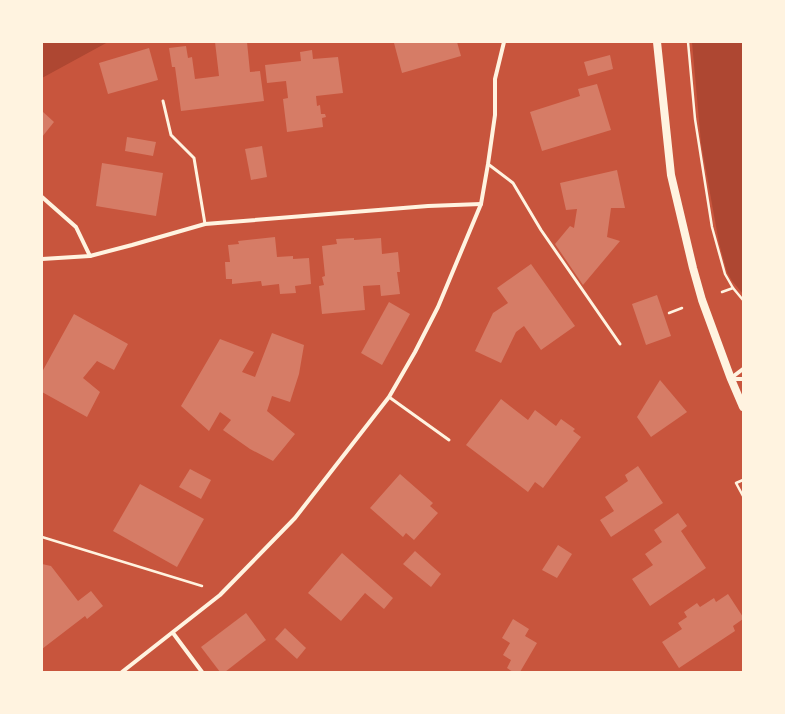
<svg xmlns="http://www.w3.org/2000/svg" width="785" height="714" viewBox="0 0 785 714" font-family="'Asap Condensed',sans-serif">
<rect width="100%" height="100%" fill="#c8553d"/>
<g fill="#ae4732">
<path d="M42,42H108L42,78Z"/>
<path d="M692,42H743V294L732,281L727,272L719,243L701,143Z"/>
</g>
<g fill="#d67c66">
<path d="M215,42H247L250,72L260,71L264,101L181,111L175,67H172L169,48L186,46L188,58L192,57L195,79L219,76Z"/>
<path d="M398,42H457L461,56L402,73L394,43Z"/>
<path d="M149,48L158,80L108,94L99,63Z"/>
<path d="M312,50L313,59L338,57L343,93L316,96L317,106L320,105L321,114H325L326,117L322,118L323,127L287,132L283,99L288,98L286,81L267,83L265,65L301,61L300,52Z"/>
<path d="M610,55L613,69L588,76L584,62Z"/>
<path d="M597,84L611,130L542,151L530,112L580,96L578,89Z"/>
<path d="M42,111L54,122L42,137Z"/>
<path d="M127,137L156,142L153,156L125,151Z"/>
<path d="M262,146L267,177L251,180L245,149Z"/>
<path d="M102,163L163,173L156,216L96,206Z"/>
<path d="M617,170L625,208H611L607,237L620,241L583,285L555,244L570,226L574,228L577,209L566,210L560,183Z"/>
<path d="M275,237L277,257L293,256V259L309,258L311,284L295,286L296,293L280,294L279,284L262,286L261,281L232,284V279H226L225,262H230L228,245L239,244L238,241Z"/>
<path d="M354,238V240L381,238L382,254L398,252L400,272H397L400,294L381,296L380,285L363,286L365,310L322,314L319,286L324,285L322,277L325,276L322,246L337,244L336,239Z"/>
<path d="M531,264L575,326L541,350L524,326L516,332L501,363L475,351L493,313L508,303L497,288Z"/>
<path d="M657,295L671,336L646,345L632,304Z"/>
<path d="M389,302L410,314L382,365L361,353Z"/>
<path d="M74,314L128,344L114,370L97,361L83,378L100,392L87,417L42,392V372Z"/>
<path d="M272,333L304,345L299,374L290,402L272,396L267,411L295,434L273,461L250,449L223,430L231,420L220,412L209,431L181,406L220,339L254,352L242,372L255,377Z"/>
<path d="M660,380L687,412L651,437L637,417Z"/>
<path d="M501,399L528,420L535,410L556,426L561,419L575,429L573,431L581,437L543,488L535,482L528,492L466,445Z"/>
<path d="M638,466L663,503L611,537L600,520L614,511L605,497L628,481L625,475Z"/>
<path d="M190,469L211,480L201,499L179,487Z"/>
<path d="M400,474L433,503L430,506L438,513L414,540L406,533L403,537L370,508Z"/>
<path d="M140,484L204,519L177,567L113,531Z"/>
<path d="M678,513L687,526L681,531L706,568L650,606L632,579L653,565L645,554L662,542L654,530Z"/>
<path d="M558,545L572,554L557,578L542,570Z"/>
<path d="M415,551L441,574L431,587L403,564Z"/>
<path d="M342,553L393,598L384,609L365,593L341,621L308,593Z"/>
<path d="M42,564L51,566L78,601L91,591L103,606L87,619L85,616L42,649Z"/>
<path d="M728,594L743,617V619L733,626L735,631L679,668L662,642L682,629L678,623L687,617L684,612L697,603L700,607L714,598L716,602Z"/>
<path d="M246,613L266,640L225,672H220L201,647Z"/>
<path d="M513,619L529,629L525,636L537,643L520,672H513L507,668L511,660L503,655L510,643L502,638Z"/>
<path d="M285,628L306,648L297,659L275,639Z"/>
</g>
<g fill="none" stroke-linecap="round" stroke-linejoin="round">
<g stroke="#fff3e0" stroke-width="2.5">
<path d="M688,42L695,119L712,227L725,274L733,288L743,300"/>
<path d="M722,292L733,288"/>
<path d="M669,313L682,308"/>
<path d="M743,480L736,483L743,496"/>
<path d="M42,537L202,586"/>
</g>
<g stroke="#fff3e0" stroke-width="3">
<path d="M163,101L171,135L194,158L205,224"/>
<path d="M488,164L513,183L541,230L620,344"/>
<path d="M389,397L449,440"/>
</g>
<g stroke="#fff3e0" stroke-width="4">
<path d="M42,197L76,227L90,256"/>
<path d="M42,259L90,256L132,245L205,224L428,206L481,204"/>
<path d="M731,378L743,369"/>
<path d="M731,379H743"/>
<path d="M173,633L202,672"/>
<path d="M122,672L220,595L295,518L389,397L415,352L438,307L481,204L488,164L495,115V79L504,42"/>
</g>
<path stroke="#fff3e0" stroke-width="8" d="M657,42L671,175L693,268L702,300L731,379L743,407"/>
</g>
<rect width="785" height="714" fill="none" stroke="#fff3e0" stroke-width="86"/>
</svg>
